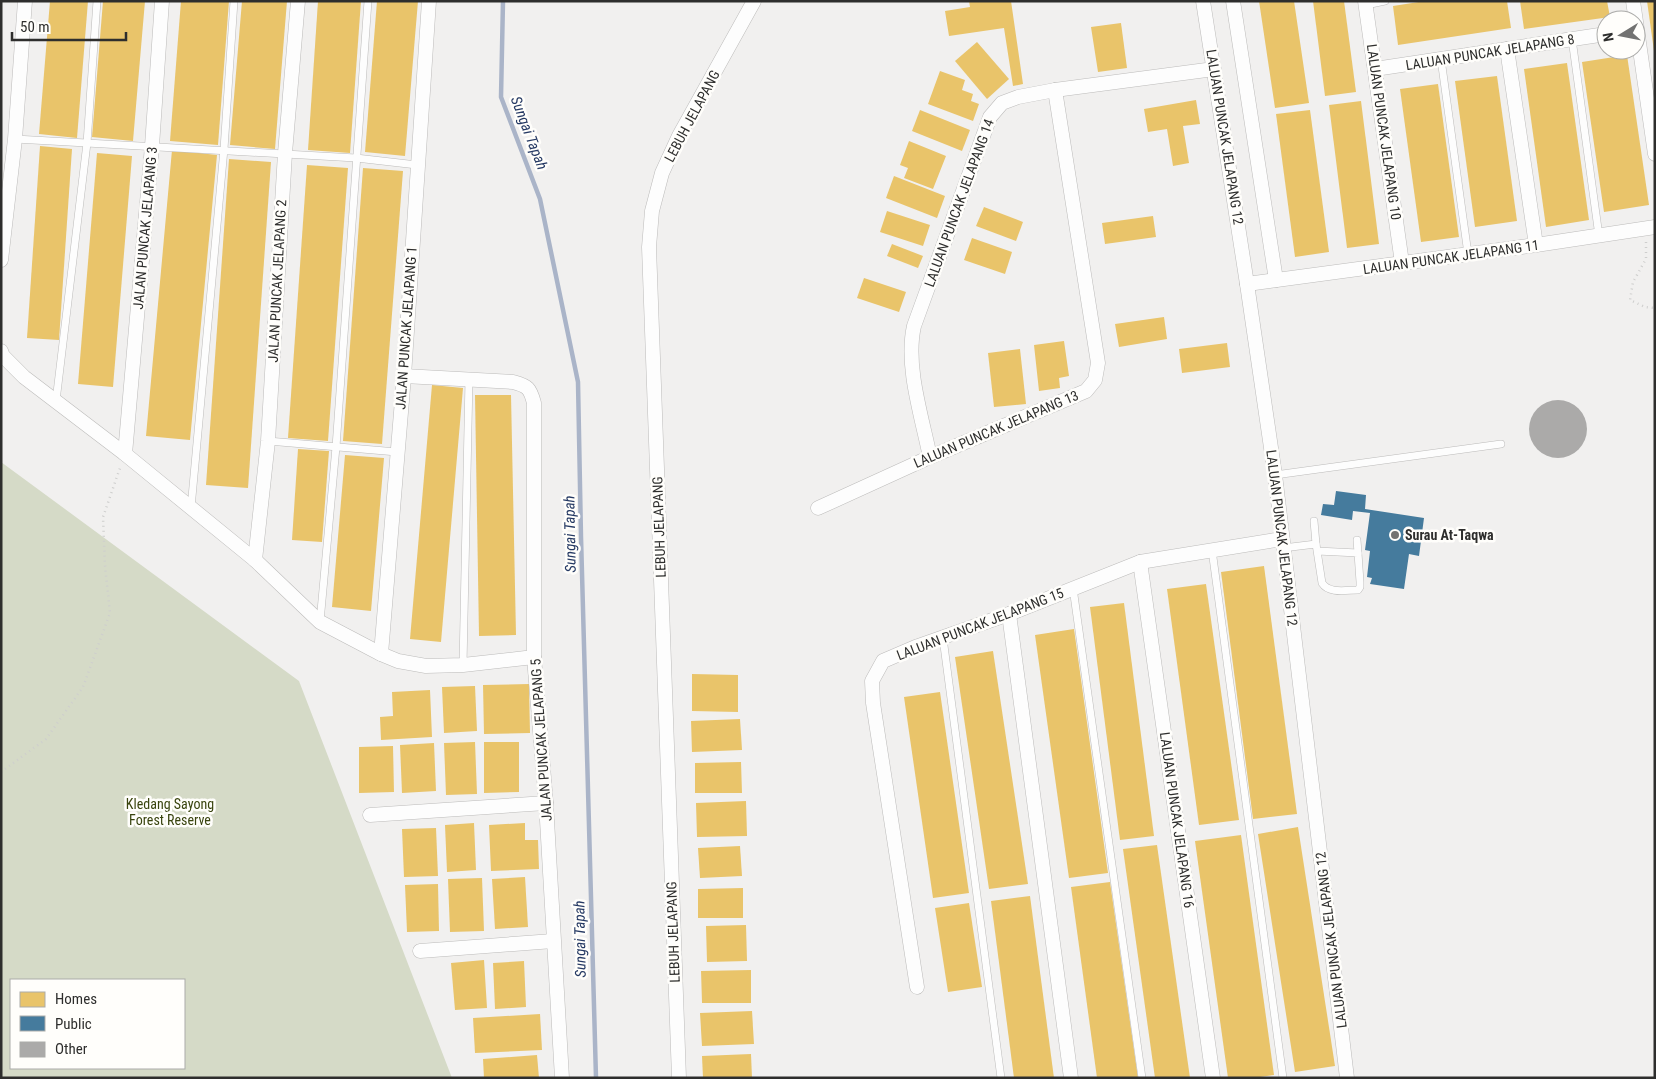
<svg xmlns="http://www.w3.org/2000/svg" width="1656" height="1079" viewBox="0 0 1656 1079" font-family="'Roboto Condensed',sans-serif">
<rect width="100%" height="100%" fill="#f1f0ef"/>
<path fill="#d5dac7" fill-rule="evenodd" d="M1,462L299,681L452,1078H1ZM11,980H184V1068H11Z"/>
<g fill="#e9c46a">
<path d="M50,1H88L77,138L39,134Z"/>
<path d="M103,1H145L133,141L92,137Z"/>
<path d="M181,1H229L218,145L170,141Z"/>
<path d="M242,1H287L275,149L230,145Z"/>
<path d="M318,1H361L350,153L308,150Z"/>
<path d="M377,1H418L405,156L365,152Z"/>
<path d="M969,1H1011L1023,84L1013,86L1004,28L949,36L945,11L970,7Z"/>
<path d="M1259,1H1294L1309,103L1275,108Z"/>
<path d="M1313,1H1344L1356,92L1325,96Z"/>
<path d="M1425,1H1507L1511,28L1398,45L1393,6Z"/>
<path d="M1520,1H1607L1610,17L1524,29Z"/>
<path d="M1647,1H1655V51H1654Z"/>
<path d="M1121,23L1127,68L1098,72L1091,27Z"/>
<path d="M977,42L1009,79L987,99L955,61Z"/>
<path d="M1627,55L1649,205L1604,212L1582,62Z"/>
<path d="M1567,63L1589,220L1546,227L1524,69Z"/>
<path d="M940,71L965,80L962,90L973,94L971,101L979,104L973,121L928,104Z"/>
<path d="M1497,76L1517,221L1475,227L1455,81Z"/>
<path d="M1438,84L1459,237L1421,242L1400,89Z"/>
<path d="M1196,100L1200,124L1183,126L1189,163L1173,166L1167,129L1148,132L1144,109Z"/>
<path d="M1361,101L1379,244L1347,248L1329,105Z"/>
<path d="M920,110L970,130L962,151L912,131Z"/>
<path d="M1310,110L1329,252L1295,257L1276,114Z"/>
<path d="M909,141L946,156L933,189L904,178L908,168L900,165Z"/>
<path d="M40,146L72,149L59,340L27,338Z"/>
<path d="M172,150L217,155L190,440L146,436Z"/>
<path d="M97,153L132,156L113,387L78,384Z"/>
<path d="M229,159L271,162L248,488L206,485Z"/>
<path d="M307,165L348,168L328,441L288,438Z"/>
<path d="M363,168L403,171L382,444L343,441Z"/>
<path d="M894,176L945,196L937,218L886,198Z"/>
<path d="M984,207L1023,222L1016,241L976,226Z"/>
<path d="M887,211L930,225L923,246L880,232Z"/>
<path d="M1153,216L1156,237L1105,244L1102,223Z"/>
<path d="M972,238L1012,252L1005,274L964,260Z"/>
<path d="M892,244L923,256L918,268L887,256Z"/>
<path d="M864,278L906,292L899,312L857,298Z"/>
<path d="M1164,317L1167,339L1119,347L1115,324Z"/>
<path d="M1064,341L1069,376L1059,378L1060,388L1039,391L1034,345Z"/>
<path d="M1227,343L1230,367L1182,373L1179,349Z"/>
<path d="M1020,349L1026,404L994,407L988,353Z"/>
<path d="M432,385L463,388L441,642L410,639Z"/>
<path d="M475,395H511L516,635L479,636Z"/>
<path d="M298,449L329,451L322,542L292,540Z"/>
<path d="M345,455L384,458L371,611L332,607Z"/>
<path d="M1264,566L1297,814L1253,819L1221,572Z"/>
<path d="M1206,584L1239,820L1199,825L1167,589Z"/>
<path d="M1124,603L1154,836L1120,840L1090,607Z"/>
<path d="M1074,629L1108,873L1069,878L1035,635Z"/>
<path d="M993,651L1028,884L989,889L955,657Z"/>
<path d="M692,674L738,675V712L692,711Z"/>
<path d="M529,684L530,733L484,734L483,685Z"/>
<path d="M475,686L477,731L444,733L442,687Z"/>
<path d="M430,690L432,737L381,740L380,717L393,716L392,692Z"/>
<path d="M940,692L969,893L933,898L904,697Z"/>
<path d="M740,719L742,750L692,752L691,721Z"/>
<path d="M475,742L477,794L446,795L444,743Z"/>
<path d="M484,742H519V792L484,793Z"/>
<path d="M434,743L436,791L402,793L400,745Z"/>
<path d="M393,746L394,792L359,793V747Z"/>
<path d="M741,762L742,793H695V763Z"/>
<path d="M746,801L747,836L697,837L696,803Z"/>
<path d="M474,823L476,870L447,872L445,825Z"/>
<path d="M525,823V840H538L539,869L491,871L489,825Z"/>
<path d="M1298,827L1335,1066L1295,1072L1258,834Z"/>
<path d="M436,828L438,876L404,877L402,829Z"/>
<path d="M1241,835L1274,1075L1253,1078H1228L1195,841Z"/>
<path d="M1157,845L1190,1078H1155L1123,849Z"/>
<path d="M740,846L742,876L700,878L698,848Z"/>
<path d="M525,877L528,927L495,929L492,879Z"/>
<path d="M482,878L484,931L450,932L448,879Z"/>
<path d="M1110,882L1138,1078H1097L1071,887Z"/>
<path d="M438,884L439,931L407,932L405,885Z"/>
<path d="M743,888V918H698V889Z"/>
<path d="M1030,896L1054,1078H1014L991,901Z"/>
<path d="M969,903L982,987L948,992L935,908Z"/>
<path d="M746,925L747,961L707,962L706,926Z"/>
<path d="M484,960L487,1008L455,1010L451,963Z"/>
<path d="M524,961L526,1007L495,1009L493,963Z"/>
<path d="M751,970V1003H702L701,971Z"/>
<path d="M752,1011L754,1044L702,1046L700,1013Z"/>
<path d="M540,1014L542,1050L475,1053L473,1018Z"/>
<path d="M751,1054L752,1078H703L702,1056Z"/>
<path d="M537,1055L539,1078H484L483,1059Z"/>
</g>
<path fill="#457b9d" d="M1336,491L1366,495L1365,509L1424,518L1419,556L1409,554L1404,589L1370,584L1372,578L1367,577L1370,551L1365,550L1370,513L1353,511L1352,520L1321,515L1323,504L1334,505Z"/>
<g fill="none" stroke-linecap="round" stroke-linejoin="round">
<path stroke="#aab4c8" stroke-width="4.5" d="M503,1L501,97L540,199L578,382L581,537L596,1078"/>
</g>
<circle fill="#abaaa9" cx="1558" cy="429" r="29"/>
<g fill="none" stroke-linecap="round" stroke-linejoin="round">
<defs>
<g id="service">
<path d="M1366,5L1385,1"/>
<path d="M1572,39L1599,236"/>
<path d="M1441,59L1468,254"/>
<path d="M15,139L356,158L417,165"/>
<path d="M56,401L87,143L97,1"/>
<path d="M268,441L397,452"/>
<path d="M1275,475L1501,444"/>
<path d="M191,508L224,149L234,1"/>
<path d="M1357,540L1358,553"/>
<path d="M1316,544L1322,583C1329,594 1346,590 1358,590L1360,587V582L1358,553L1317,551"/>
<path d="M1283,548L1316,544L1314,521"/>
<path d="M1212,550L1283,1078"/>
<path d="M1073,588L1142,1078"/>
<path d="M320,622L336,447L368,1"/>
<path d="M943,638L1001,1078"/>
<path d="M463,665L469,379"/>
</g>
<g id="minor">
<path d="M1203,1L1247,284L1275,475L1347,1078"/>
<path d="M1233,1L1276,280"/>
<path d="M1365,1L1402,263"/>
<path d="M1633,1L1655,154"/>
<path d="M1507,49L1536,245"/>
<path d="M1375,69L1606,34"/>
<path d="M1,260L15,139L25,1"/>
<path d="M1247,284L1536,245L1655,227"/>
<path d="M1,351L3,356L24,377L125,454L255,560L320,622L381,654L398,661L426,666L463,665L534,657"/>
<path d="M404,376L513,382C528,386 530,388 534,403V657L546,803L562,1078"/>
<path d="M125,454L152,146L162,1"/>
<path d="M930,457C922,417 905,366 914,326L990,117L1002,103L1018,97L1055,90L1214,69"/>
<path d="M818,508L930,457L1086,391L1095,380L1098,363L1055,90"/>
<path d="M255,560L268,441L285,153L298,1"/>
<path d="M1140,562L1213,1078"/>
<path d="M1009,614L1071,1078"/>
<path d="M381,654L404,376L429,1"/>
<path d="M370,815L546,803"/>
<path d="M420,951L553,941"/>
<path d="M917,987L873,703L872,681L883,661L918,646L1009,614L1140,562L1282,539"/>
<path d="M679,1078L649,247L652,211L662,173L679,136L754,1"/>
</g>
</defs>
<use href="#service" stroke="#bcbbba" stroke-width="8"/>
<use href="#minor" stroke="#bcbbba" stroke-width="15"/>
<g stroke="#cececd" stroke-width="2.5" stroke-dasharray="1 4" stroke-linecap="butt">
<path d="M1646,242V259L1633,282L1630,300L1645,307L1655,308"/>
<path d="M1,772L46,739L83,687L110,613L105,566L103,517L120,468"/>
</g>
<use href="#service" stroke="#fdfdfd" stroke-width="7"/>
<use href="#minor" stroke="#fdfdfd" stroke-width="14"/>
</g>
<circle fill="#727271" stroke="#fffefb" stroke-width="2" cx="1395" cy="535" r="5"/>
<g text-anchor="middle" stroke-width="5" stroke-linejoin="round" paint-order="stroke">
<g font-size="14" fill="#2e2e2d" stroke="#fffefb">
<text transform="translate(1490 52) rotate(-9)" y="5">LALUAN PUNCAK JELAPANG 8</text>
<text transform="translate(692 116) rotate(-62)" y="5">LEBUH JELAPANG</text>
<text transform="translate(1384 132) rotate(82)" y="5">LALUAN PUNCAK JELAPANG 10</text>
<text transform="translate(1225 137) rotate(81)" y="5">LALUAN PUNCAK JELAPANG 12</text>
<text transform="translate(959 203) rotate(-70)" y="5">LALUAN PUNCAK JELAPANG 14</text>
<text transform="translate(145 228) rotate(-85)" y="5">JALAN PUNCAK JELAPANG 3</text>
<text transform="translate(1451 257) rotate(-8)" y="5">LALUAN PUNCAK JELAPANG 11</text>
<text transform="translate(277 281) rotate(-87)" y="5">JALAN PUNCAK JELAPANG 2</text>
<text transform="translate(406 328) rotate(-86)" y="5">JALAN PUNCAK JELAPANG 1</text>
<text transform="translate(996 429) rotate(-23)" y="5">LALUAN PUNCAK JELAPANG 13</text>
<text transform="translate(659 527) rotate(-92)" y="5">LEBUH JELAPANG</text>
<text transform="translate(1282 538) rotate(83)" y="5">LALUAN PUNCAK JELAPANG 12</text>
<text transform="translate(980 624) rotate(-21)" y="5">LALUAN PUNCAK JELAPANG 15</text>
<text transform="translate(541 740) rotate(-94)" y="5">JALAN PUNCAK JELAPANG 5</text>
<text transform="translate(1177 820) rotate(82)" y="5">LALUAN PUNCAK JELAPANG 16</text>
<text transform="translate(673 932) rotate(-92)" y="5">LEBUH JELAPANG</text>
<text transform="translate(1331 940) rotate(-97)" y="5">LALUAN PUNCAK JELAPANG 12</text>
</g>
<g font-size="14" font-weight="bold" fill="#2e2e2d" stroke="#fffefb" text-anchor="start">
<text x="1405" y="540">Surau At-Taqwa</text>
</g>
<g font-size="14" fill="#39440e" stroke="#fffefb">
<text x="170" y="809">Kledang Sayong<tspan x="170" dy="16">Forest Reserve</tspan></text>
</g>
<g font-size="15" font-style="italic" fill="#253963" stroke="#fffefb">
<text transform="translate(529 133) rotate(69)" y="5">Sungai Tapah</text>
<text transform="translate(570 534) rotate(-91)" y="5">Sungai Tapah</text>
<text transform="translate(580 939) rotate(-91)" y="5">Sungai Tapah</text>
</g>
</g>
<rect width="1656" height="1079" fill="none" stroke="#2e2e2d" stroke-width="5"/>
<rect x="10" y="979" width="175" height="90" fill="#fffefb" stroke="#ababa9"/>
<rect x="20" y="992" width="25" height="15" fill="#e9c46a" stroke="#ababa9"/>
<text x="55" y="1004" font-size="15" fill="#2e2e2d">Homes</text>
<rect x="20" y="1016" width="25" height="15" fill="#457b9d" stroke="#ababa9"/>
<text x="55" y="1029" font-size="15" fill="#2e2e2d">Public</text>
<rect x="20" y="1042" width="25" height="15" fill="#abaaa9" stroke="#ababa9"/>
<text x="55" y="1054" font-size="15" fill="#2e2e2d">Other</text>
<g transform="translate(1621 35) rotate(260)"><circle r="24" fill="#fffefb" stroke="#ababa9"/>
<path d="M0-4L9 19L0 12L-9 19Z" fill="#727271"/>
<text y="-8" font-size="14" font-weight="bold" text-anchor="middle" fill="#2e2e2d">N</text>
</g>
<path d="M12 32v8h114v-8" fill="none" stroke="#2e2e2d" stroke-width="2.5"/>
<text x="20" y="32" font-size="15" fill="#2e2e2d" stroke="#fffefb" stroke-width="4" paint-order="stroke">50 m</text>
</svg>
